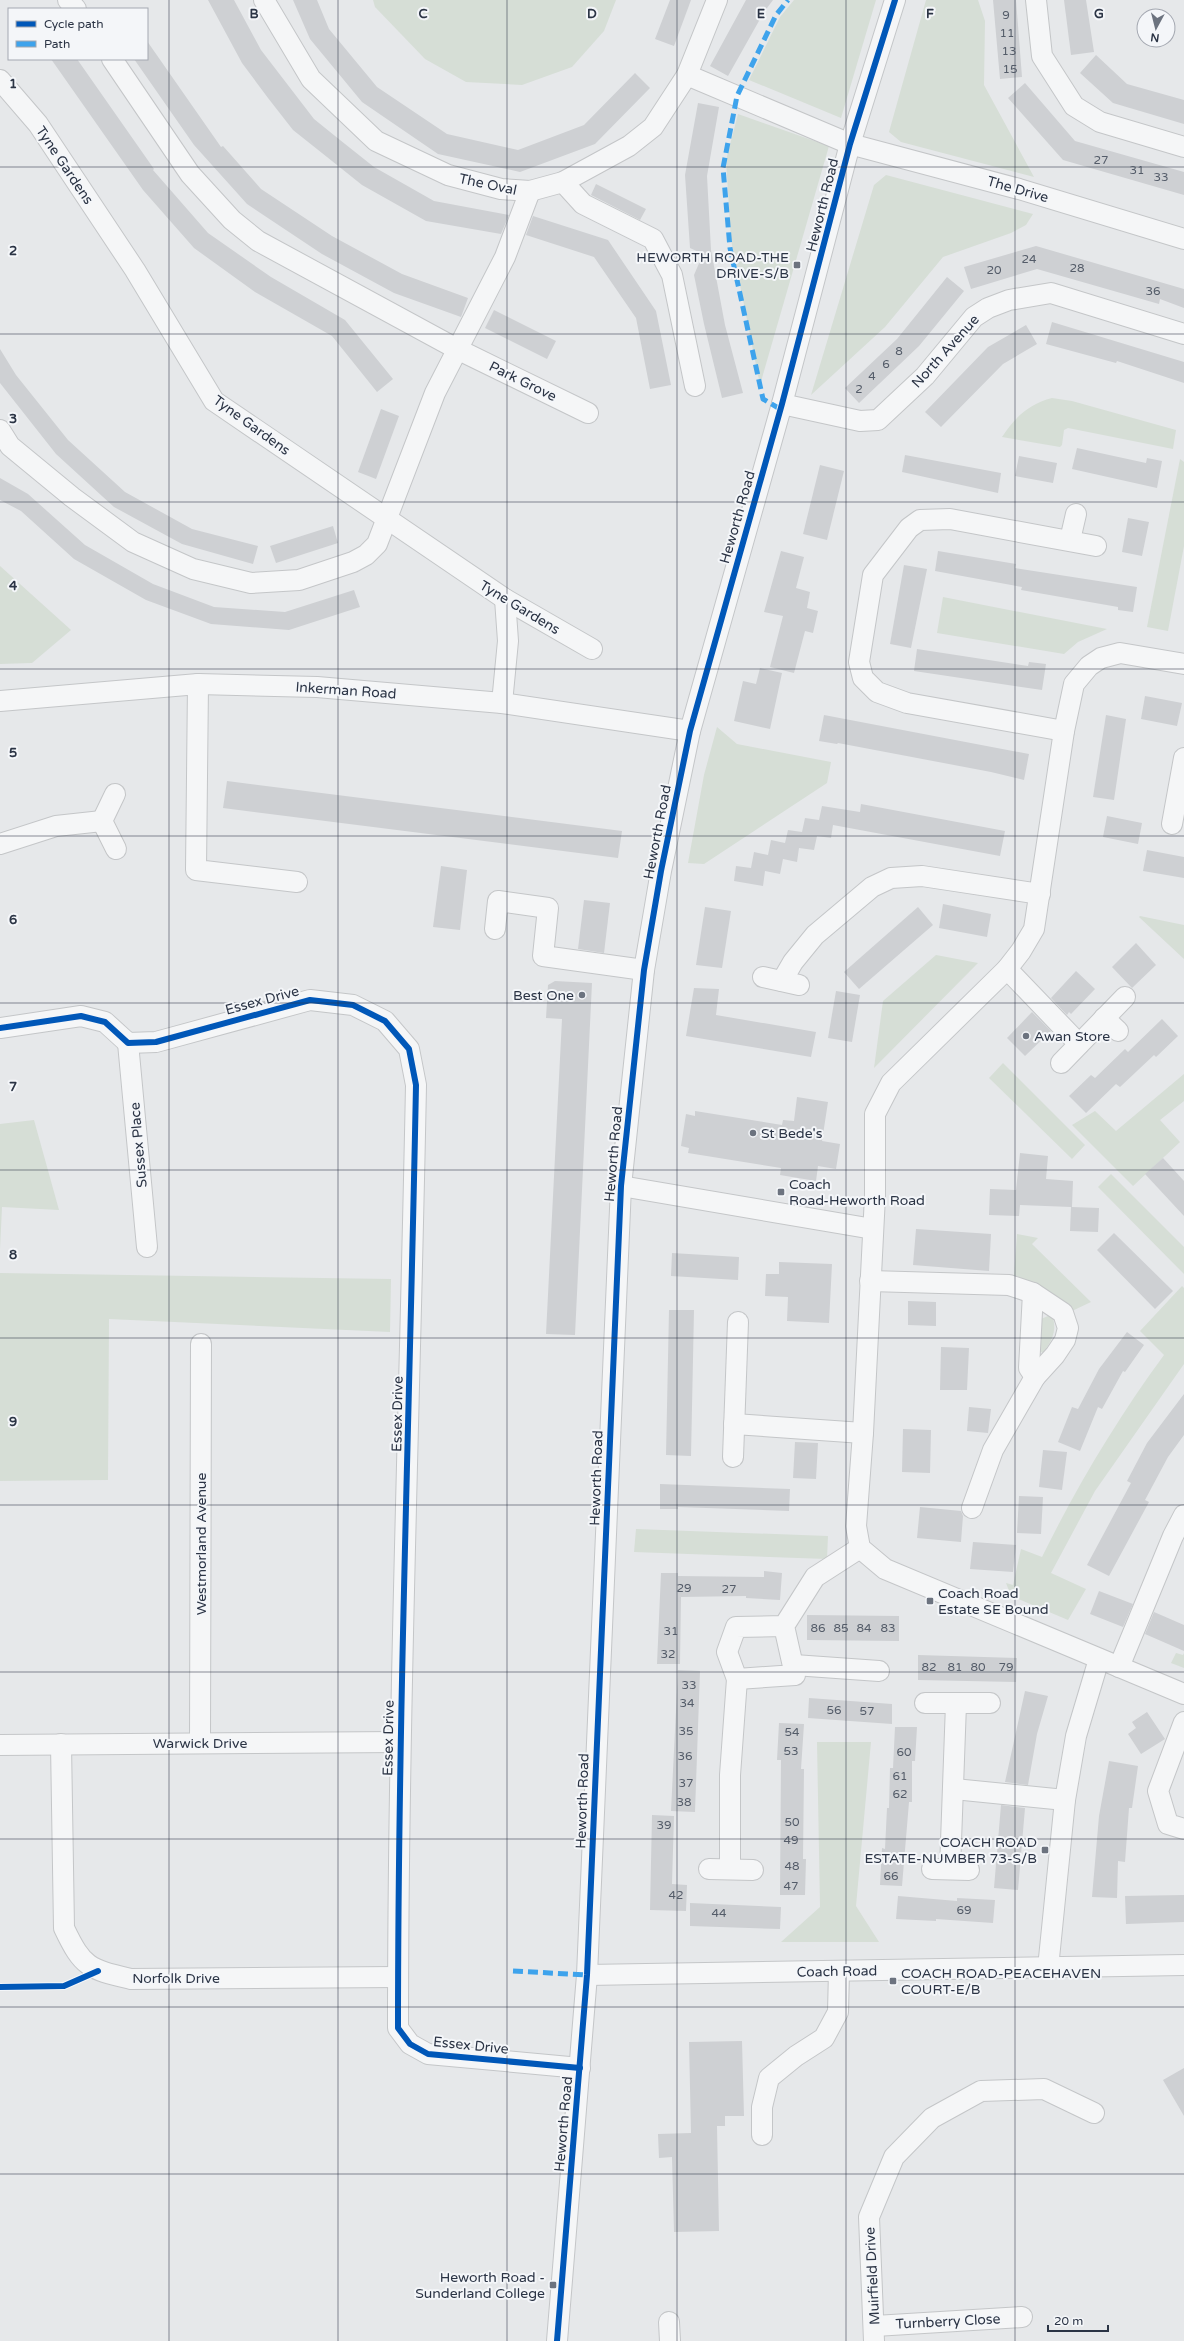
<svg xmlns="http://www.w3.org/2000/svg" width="1184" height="2341" viewBox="0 0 1184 2341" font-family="'Varela Round',sans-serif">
<rect width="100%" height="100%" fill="#e6e8ea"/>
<g fill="#d6ded6">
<path d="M373,0H616L604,31L572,67L522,85L466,82L425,59L375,7Z"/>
<path d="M794,0H876L841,118L749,80L780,17Z"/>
<path d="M926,0H978L985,21L984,85L1034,177L901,142L889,132Z"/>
<path d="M738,114L829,146L760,385L731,240L726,160Z"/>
<path d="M886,175L1033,214L1026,225L1011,233L943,257L885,327L811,395L874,185Z"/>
<path d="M1052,398L1072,401L1176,430L1173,449L1068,428L1064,430L1062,445L1060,447L1002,437C1015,417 1029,404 1052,398Z"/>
<path d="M1180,459L1184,462V546L1168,631L1147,627Z"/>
<path d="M0,566L71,630L32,663L0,664Z"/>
<path d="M943,597L1107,629L1078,642L1064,654L937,633Z"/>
<path d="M717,727L737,744L831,762L827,783L704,864L688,863L704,775Z"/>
<path d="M1140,916L1184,925V959L1139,917Z"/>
<path d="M936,955L978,963L874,1068L883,1001Z"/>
<path d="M1003,1063L1085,1145L1072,1159L989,1078Z"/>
<path d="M1184,1074V1101L1160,1120L1180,1142L1133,1186L1072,1125L1095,1111L1116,1131Z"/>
<path d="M34,1120L59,1210L2,1207L0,1249V1124Z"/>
<path d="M1111,1174L1184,1247V1274L1098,1187Z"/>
<path d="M1017,1234L1038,1238L1032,1244L1091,1302L1072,1311L1040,1286L1014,1275Z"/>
<path d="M0,1273L391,1279L390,1332L109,1319L108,1480L0,1481Z"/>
<path d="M1182,1286L1184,1288V1364L1095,1491L1051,1573L1086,1589L1068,1620L1011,1596L1006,1583L1013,1585L1021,1549L1042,1557C1077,1486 1117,1419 1164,1355L1140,1331Z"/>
<path d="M1048,1316L1053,1318C1057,1332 1051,1342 1043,1353L1039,1351L1041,1319Z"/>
<path d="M636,1529L828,1536L827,1559L634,1552Z"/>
<path d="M1176,1653L1183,1655L1184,1653V1668L1171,1663Z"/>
<path d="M817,1742H871L856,1906L879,1942H781L820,1907Z"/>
</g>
<g fill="#ced0d3">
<path d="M208,0H234L261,50L314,119L340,140L374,167L434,201L509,215L501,234L426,221L362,185L327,157L293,130L268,98L242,63Z"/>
<path d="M293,0H317L329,29L377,87L447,134L518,150L584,125L635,73L650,88L595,144L520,172L438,154L362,102L310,39Z"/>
<path d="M670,0H691L674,46L655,39Z"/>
<path d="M746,0H773L764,12L728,76L710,66Z"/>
<path d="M993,0H1016L1022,77L1000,79Z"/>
<path d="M1064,0H1086L1094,52L1071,55Z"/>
<path d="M147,41L221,147L223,146L261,189L332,236L402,274L468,298L461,317L394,293L322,254L247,204L194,145L134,59H147Z"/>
<path d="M1096,55L1127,84L1184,100V124L1113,103L1080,73Z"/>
<path d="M51,59H77L154,169L153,170L208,233L271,277L345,320L393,379L377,392L332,336L255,292L194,248L143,190Z"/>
<path d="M1025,83L1075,141L1184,172V195L1063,160L1008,98Z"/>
<path d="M698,103L719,107L707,176L711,250L725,325L743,393L722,398L704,324L694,275L703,254L690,248L685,175Z"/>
<path d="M596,184L646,209L640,220L591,195Z"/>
<path d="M533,216L608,240L656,311L671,385L650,389L636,318L594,257L526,235Z"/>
<path d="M1036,246L1184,289V308L1160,299L1159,304L1037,269L971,289L964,267Z"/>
<path d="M947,277L964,291L919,346L859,403L845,388L897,339Z"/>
<path d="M494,310L556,341L547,359L485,328Z"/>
<path d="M1052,322L1184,362V383L1117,361L1116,363L1046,344Z"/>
<path d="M1026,325L1037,344L1003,364L941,427L925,412L988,347Z"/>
<path d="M0,349L16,375L68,440L125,492L192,529L258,546L253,564L182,544L114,507L56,454L0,383Z"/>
<path d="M381,409L399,416L376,479L358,472Z"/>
<path d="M1077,448L1146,463L1147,458L1162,461L1157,488L1072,469Z"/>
<path d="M905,455L1001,473L998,493L902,472Z"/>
<path d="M1019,456L1057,463L1053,483L1015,476Z"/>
<path d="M820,465L844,471L827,540L803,534Z"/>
<path d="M0,478L28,494L85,545L153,584L214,607L285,612L354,590L360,607L289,630L211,624L146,600L74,559L21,511L0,500Z"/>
<path d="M1128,518L1149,522L1142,556L1122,552Z"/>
<path d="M333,526L338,543L276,563L270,546Z"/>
<path d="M781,551L804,557L796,588L810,592L807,608L818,611L813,633L805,631L794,673L770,667L783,616L764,612Z"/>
<path d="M938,551L1016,564L1015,568L1137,587L1133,612L1118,610V607L1021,590L1022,587L935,571Z"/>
<path d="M904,565L927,569L911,648L890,644Z"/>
<path d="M917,649L1028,666L1029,662L1046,664L1042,690L914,671Z"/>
<path d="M760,668L782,673L770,729L734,721L743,681L756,684Z"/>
<path d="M1145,696L1182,703L1177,726L1141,719Z"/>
<path d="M824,715L1029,754L1024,780L991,772L838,743L837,744L819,741Z"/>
<path d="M1106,715L1126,719L1114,800L1093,797Z"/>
<path d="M227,781L622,831L618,858L223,808Z"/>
<path d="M861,804L1005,831L1000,856L833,825L831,838L817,836L814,850L799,848L797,862L783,859L780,874L765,871L763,886L734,881L736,866L751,868L754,852L768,855L771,840L785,843L788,830L802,832L805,818L819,820L822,806L860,812Z"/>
<path d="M1107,816L1142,823L1138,844L1103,837Z"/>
<path d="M1147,850L1184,857V878L1143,871Z"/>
<path d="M441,866L467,870L460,930L433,927Z"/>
<path d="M584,900L610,903L604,953L578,949Z"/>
<path d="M943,904L991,914L987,937L939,928Z"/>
<path d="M705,907L731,911L722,968L696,965Z"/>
<path d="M918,907L933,925L859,989L844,972Z"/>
<path d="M1136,943L1156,965L1132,988L1112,967Z"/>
<path d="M1076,971L1095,989L1071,1014L1069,1012L1067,1015L1051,998Z"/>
<path d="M555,981L592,983L575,1335L546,1334L562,1019L546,1018L548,985Z"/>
<path d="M694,988L719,989L716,1015L816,1032L811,1057L686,1036Z"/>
<path d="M836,991L860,995L852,1042L828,1038Z"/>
<path d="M1032,1012L1051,1031L1025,1056L1007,1038Z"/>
<path d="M1162,1019L1178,1036L1156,1057L1154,1055L1120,1087L1116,1084L1086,1113L1069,1096L1091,1075L1095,1078L1125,1049L1128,1052Z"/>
<path d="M797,1097L828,1102L822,1141L840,1144L836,1169L818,1166L816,1181L780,1175L781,1168L688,1153L689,1148L681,1146L686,1114L695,1116V1111L782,1125L783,1120L794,1121Z"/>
<path d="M1020,1153L1048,1156L1046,1179L1073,1181L1072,1207L1099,1208L1098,1232L1070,1231L1071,1207L1020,1205L1019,1216L989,1215L990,1189L1016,1190Z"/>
<path d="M1163,1158L1184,1181V1216L1145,1174Z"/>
<path d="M916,1229L991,1234L989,1271L913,1265Z"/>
<path d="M1114,1233L1173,1291L1155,1309L1097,1250Z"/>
<path d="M672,1253L739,1257L738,1280L671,1276Z"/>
<path d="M779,1262L832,1264L829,1323L787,1321L788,1297L765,1296L766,1274H779Z"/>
<path d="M908,1301L936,1302V1326L908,1325Z"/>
<path d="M669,1310H694L691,1456L666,1455Z"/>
<path d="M1127,1332L1144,1345L1125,1372L1123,1371L1102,1409L1098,1407L1080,1451L1058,1442L1072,1407L1078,1409L1099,1369Z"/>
<path d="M941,1347L969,1348L967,1390H940Z"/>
<path d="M1184,1394V1435L1168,1457L1145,1500L1149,1502L1109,1576L1087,1565L1131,1483L1127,1481L1147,1443Z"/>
<path d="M969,1407L991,1409L988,1433L967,1431Z"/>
<path d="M903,1429L931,1430L930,1473L902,1472Z"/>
<path d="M795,1442L818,1443L816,1479L793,1478Z"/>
<path d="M1043,1450L1067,1452L1062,1490L1039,1487Z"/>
<path d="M660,1484L790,1489L789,1511L678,1507V1509H660Z"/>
<path d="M1019,1496L1043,1497L1041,1534L1017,1533Z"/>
<path d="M920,1507L961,1511L963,1516L961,1542L917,1538Z"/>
<path d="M973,1542L1016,1545L1013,1572L970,1569Z"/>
<path d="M764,1571L782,1573L780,1600L746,1598V1596L681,1597L680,1664H657L661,1573H678V1576L764,1577Z"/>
<path d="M1099,1591L1133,1604L1123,1627L1090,1614Z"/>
<path d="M1154,1612L1184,1625V1651L1145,1634Z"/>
<path d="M807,1615L899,1616V1641L807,1640Z"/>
<path d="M918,1655L1017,1658L1016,1682L918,1680Z"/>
<path d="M678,1670L700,1671L695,1812L671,1811Z"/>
<path d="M1025,1691L1048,1696L1037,1734L1028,1785L1005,1782Z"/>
<path d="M809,1698L892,1704V1724L808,1718Z"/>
<path d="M1147,1712L1165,1739L1141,1754L1128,1734L1136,1728L1132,1722Z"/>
<path d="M779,1723L804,1724L801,1769H804L803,1859H806L805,1895H780L781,1760H777Z"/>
<path d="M895,1727H917L915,1761H912V1802H909L902,1886L880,1885L882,1848L885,1849L887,1808H889L890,1768H893Z"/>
<path d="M1109,1761L1138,1766L1132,1808H1129L1125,1862L1118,1861L1117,1898L1092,1897L1099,1816Z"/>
<path d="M1001,1805L1025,1808L1018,1890L994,1888Z"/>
<path d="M652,1815L674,1816L672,1884L687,1885L686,1911L650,1910Z"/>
<path d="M1184,1895V1922L1126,1924L1125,1896Z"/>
<path d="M898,1896L957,1901V1898L995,1900L993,1923L936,1919V1921L896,1919Z"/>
<path d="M690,1903L781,1907L780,1929L690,1926Z"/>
<path d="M742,2041L744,2116H725V2126H717L719,2231L674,2232L672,2157L659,2158L658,2134L691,2133L689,2042Z"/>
<path d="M1184,2068V2116L1163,2080Z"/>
</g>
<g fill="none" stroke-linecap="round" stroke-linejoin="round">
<defs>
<g id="minor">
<path d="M68,0L76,9"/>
<path d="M264,0L311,79L376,141L448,175L501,189L530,191L563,182L629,146L653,127L687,75L717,0"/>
<path d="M1036,0L1042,56L1074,106L1100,122L1184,147"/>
<path d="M112,59L190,174L232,220L258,241L457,349L588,413"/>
<path d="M687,75L850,144L1019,189L1184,239"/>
<path d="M0,80L38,124L135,270L214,401L505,599L592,649"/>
<path d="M563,182L583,204L653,239L672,275L695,386"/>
<path d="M782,404L860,421L878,420L925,376L974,317L988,308L1009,300L1051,293L1184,334"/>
<path d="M0,430L10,446L72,497L133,542L193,569L251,583L299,580L353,562L366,555L377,544L435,393L505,257L530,191"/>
<path d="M1070,540L1076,514"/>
<path d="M1184,664L1120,653L1101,658L1089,666L1074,684L1064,731L1034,929L1021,951L1007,969L891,1083L875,1114V1196L863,1433L856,1526L860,1548L885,1569L1184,1694"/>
<path d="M198,684L196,870L297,882"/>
<path d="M0,701L198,684L317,687L502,703L690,731"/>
<path d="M502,703L508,641L505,599"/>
<path d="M1064,731L907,703L877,692L863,678L859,662L873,575L909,528L920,520L950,519L1096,546"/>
<path d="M115,794L102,821L116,849"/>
<path d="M1172,824L1184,758"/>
<path d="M0,844L56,826L102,821"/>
<path d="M495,929L498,901L548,908L543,956L644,970"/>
<path d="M1007,969L1079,1044"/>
<path d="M763,977L799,985"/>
<path d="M782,981L793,962L815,935L872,887L891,878L922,876L1040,894"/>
<path d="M1104,1018L1118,1031"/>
<path d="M0,1028L81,1016L105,1022L128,1043L156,1042L310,1000L353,1005L385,1021L409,1049L416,1085C410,1399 398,1714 398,2028L410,2044L428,2054L580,2068"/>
<path d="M128,1043L147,1247"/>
<path d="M1061,1063L1125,997"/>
<path d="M621,1186L873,1229"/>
<path d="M870,1281L1009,1285L1033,1293L1063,1313L1068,1328L1065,1340L1055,1355L1035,1377L993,1450L972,1508"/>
<path d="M1033,1293L1029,1368L1035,1377"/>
<path d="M734,1424L863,1433"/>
<path d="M733,1457L738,1322"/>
<path d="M784,1626L795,1675L737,1679L727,1652L736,1627L784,1626L815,1577L860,1548"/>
<path d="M794,1665L879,1671"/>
<path d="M1119,1667L1173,1536L1184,1515"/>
<path d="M925,1703H990"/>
<path d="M1184,1722L1158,1791L1168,1824L1184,1829"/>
<path d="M200,1743L201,1344"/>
<path d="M61,1744L64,1928C83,1968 89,1969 131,1979L398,1977"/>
<path d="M0,1745L400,1742"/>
<path d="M954,1789L1065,1800"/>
<path d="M709,1869L753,1870"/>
<path d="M730,1869V1775L737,1679"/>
<path d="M932,1869L969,1870"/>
<path d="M950,1869L956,1704"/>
<path d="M1048,1968L1065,1800L1076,1736L1099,1659"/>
<path d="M587,1975L1184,1965"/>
<path d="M762,2135V2107L769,2078L796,2056L824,2038L838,2012L839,1971"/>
<path d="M669,2322L670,2341"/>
<path d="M875,2326L1022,2317"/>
<path d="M557,2341L587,1975L621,1186L644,970L661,871L690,731L782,404L850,144L895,0"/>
<path d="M874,2341L869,2217L894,2157L932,2118L981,2091L1044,2089L1094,2113"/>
</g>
</defs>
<use href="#minor" stroke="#c4c6c8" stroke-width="22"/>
<use href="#minor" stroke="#f5f6f7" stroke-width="20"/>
<g stroke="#3ea3ec" stroke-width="5" stroke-dasharray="10 5" stroke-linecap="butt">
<path d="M780,409L763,399L730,248L723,168L737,96L776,15L788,0"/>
<path d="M513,1971L587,1975"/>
</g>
<defs>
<g id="cycleway">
<path d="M0,1028L81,1016L105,1022L128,1043L156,1042L310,1000L353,1005L385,1021L409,1049L416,1085C410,1399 398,1714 398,2028L410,2044L428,2054L580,2068"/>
<path d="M0,1987L64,1986L98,1971"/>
<path d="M557,2341L587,1975L621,1186L644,970L661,871L690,731L782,404L850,144L895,0"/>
</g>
</defs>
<use href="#cycleway" stroke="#f4f6f9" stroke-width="8"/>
<use href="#cycleway" stroke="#0057b8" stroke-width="6"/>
</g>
<path fill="none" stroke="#2b3445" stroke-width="1" stroke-opacity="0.55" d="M169,0V2341M338,0V2341M507,0V2341M677,0V2341M846,0V2341M1015,0V2341M0,167H1184M0,334H1184M0,502H1184M0,669H1184M0,836H1184M0,1003H1184M0,1170H1184M0,1338H1184M0,1505H1184M0,1672H1184M0,1839H1184M0,2007H1184M0,2174H1184"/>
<g fill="#6c737f" stroke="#f4f6f9" stroke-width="1.5">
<rect x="793" y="261" width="8" height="8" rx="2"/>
<circle cx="582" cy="995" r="4"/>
<circle cx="1026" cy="1036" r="4"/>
<circle cx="753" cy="1133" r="4"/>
<rect x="777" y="1188" width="8" height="8" rx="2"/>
<rect x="926" y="1597" width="8" height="8" rx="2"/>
<rect x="1041" y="1846" width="8" height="8" rx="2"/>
<rect x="889" y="1977" width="8" height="8" rx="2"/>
<rect x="549" y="2281" width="8" height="8" rx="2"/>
</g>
<g text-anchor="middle" stroke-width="4" stroke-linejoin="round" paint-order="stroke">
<g font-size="12" fill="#545c69">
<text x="1006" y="19">9</text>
<text x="1007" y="37">11</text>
<text x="1009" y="55">13</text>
<text x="1010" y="73">15</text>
<text x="1101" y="164">27</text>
<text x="1137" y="174">31</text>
<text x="1161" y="181">33</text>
<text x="1029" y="263">24</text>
<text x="1077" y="272">28</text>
<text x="994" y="274">20</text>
<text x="1153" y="295">36</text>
<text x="899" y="355">8</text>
<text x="886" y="368">6</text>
<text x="872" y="380">4</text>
<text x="859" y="393">2</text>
<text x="684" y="1592">29</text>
<text x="729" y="1593">27</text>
<text x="818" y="1632">86</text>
<text x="841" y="1632">85</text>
<text x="864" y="1632">84</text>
<text x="888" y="1632">83</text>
<text x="671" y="1635">31</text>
<text x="668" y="1658">32</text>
<text x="929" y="1671">82</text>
<text x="955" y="1671">81</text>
<text x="978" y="1671">80</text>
<text x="1006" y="1671">79</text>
<text x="689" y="1689">33</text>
<text x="687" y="1707">34</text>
<text x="834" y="1714">56</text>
<text x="867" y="1715">57</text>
<text x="686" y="1735">35</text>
<text x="792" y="1736">54</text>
<text x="791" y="1755">53</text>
<text x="904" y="1756">60</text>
<text x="685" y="1760">36</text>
<text x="900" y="1780">61</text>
<text x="686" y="1787">37</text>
<text x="900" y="1798">62</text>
<text x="684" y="1806">38</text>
<text x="792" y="1826">50</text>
<text x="664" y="1829">39</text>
<text x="791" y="1844">49</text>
<text x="792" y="1870">48</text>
<text x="891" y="1880">66</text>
<text x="791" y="1890">47</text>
<text x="676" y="1899">42</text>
<text x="964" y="1914">69</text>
<text x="719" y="1917">44</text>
</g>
<g font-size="14" fill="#2b3445" stroke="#f4f6f9">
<text transform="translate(65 165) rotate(56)" y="5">Tyne Gardens</text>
<text transform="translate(488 184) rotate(12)" y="5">The Oval</text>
<text transform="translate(1018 189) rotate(16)" y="5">The Drive</text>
<text transform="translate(822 205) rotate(-76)" y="5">Heworth Road</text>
<text transform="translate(945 351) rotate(-48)" y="5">North Avenue</text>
<text transform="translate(523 381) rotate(26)" y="5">Park Grove</text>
<text transform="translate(252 425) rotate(36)" y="5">Tyne Gardens</text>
<text transform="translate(737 517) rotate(-74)" y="5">Heworth Road</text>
<text transform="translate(520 607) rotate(31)" y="5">Tyne Gardens</text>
<text transform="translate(346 690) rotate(4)" y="5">Inkerman Road</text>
<text transform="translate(657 832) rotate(-79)" y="5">Heworth Road</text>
<text transform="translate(262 1000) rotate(-15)" y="5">Essex Drive</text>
<text transform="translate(138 1145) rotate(-95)" y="5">Sussex Place</text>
<text transform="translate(613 1154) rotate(-85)" y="5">Heworth Road</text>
<text transform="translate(397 1414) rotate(-89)" y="5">Essex Drive</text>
<text transform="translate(596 1478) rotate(-88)" y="5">Heworth Road</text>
<text transform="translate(201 1544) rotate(-90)" y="5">Westmorland Avenue</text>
<text transform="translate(388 1738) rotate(-89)" y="5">Essex Drive</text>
<text x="200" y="1748">Warwick Drive</text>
<text transform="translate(582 1801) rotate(-88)" y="5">Heworth Road</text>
<text transform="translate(837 1971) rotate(-1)" y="5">Coach Road</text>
<text x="176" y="1983">Norfolk Drive</text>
<text transform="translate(471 2045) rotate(6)" y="5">Essex Drive</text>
<text transform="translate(563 2124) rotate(-85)" y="5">Heworth Road</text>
<text transform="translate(872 2276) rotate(-93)" y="5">Muirfield Drive</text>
<text transform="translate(948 2321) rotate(-3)" y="5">Turnberry Close</text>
</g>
<g font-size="14" fill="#2b3445" stroke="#f4f6f9" text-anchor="start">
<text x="789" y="262" text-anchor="end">HEWORTH ROAD-THE<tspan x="789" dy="16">DRIVE-S/B</tspan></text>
<text x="574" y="1000" text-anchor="end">Best One</text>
<text x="1034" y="1041">Awan Store</text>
<text x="761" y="1138">St Bede's</text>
<text x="789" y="1189">Coach<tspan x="789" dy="16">Road-Heworth Road</tspan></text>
<text x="938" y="1598">Coach Road<tspan x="938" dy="16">Estate SE Bound</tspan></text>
<text x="1037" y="1847" text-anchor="end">COACH ROAD<tspan x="1037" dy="16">ESTATE-NUMBER 73-S/B</tspan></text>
<text x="901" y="1978">COACH ROAD-PEACEHAVEN<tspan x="901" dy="16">COURT-E/B</tspan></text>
<text x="545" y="2282" text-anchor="end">Heworth Road -<tspan x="545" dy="16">Sunderland College</tspan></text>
</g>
</g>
<g font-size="13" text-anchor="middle" font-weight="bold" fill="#2b3445" stroke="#f4f6f9" stroke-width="4" stroke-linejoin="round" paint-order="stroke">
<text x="254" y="18">B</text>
<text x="423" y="18">C</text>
<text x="592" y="18">D</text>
<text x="761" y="18">E</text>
<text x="930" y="18">F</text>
<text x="1099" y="18">G</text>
<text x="13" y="88">1</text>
<text x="13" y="255">2</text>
<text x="13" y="423">3</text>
<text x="13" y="590">4</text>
<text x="13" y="757">5</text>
<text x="13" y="924">6</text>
<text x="13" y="1091">7</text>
<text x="13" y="1259">8</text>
<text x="13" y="1426">9</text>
</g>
<rect x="8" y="8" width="140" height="52" fill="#f4f6f9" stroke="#a4a8b1"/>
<rect x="16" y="21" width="20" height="6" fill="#0057b8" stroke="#a4a8b1"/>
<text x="44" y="28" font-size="12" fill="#2b3445">Cycle path</text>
<rect x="16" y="41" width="20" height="6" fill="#3ea3ec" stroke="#a4a8b1"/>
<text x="44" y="48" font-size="12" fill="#2b3445">Path</text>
<g transform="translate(1156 28) rotate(187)"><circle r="19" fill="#f4f6f9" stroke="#a4a8b1"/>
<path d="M0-3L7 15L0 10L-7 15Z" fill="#6c737f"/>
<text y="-6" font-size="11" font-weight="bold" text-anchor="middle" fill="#2b3445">N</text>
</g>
<path d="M1048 2325v6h60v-6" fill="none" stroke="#2b3445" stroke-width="2"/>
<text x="1054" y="2325" font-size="12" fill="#2b3445" stroke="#f4f6f9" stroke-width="3" paint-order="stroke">20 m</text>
</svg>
